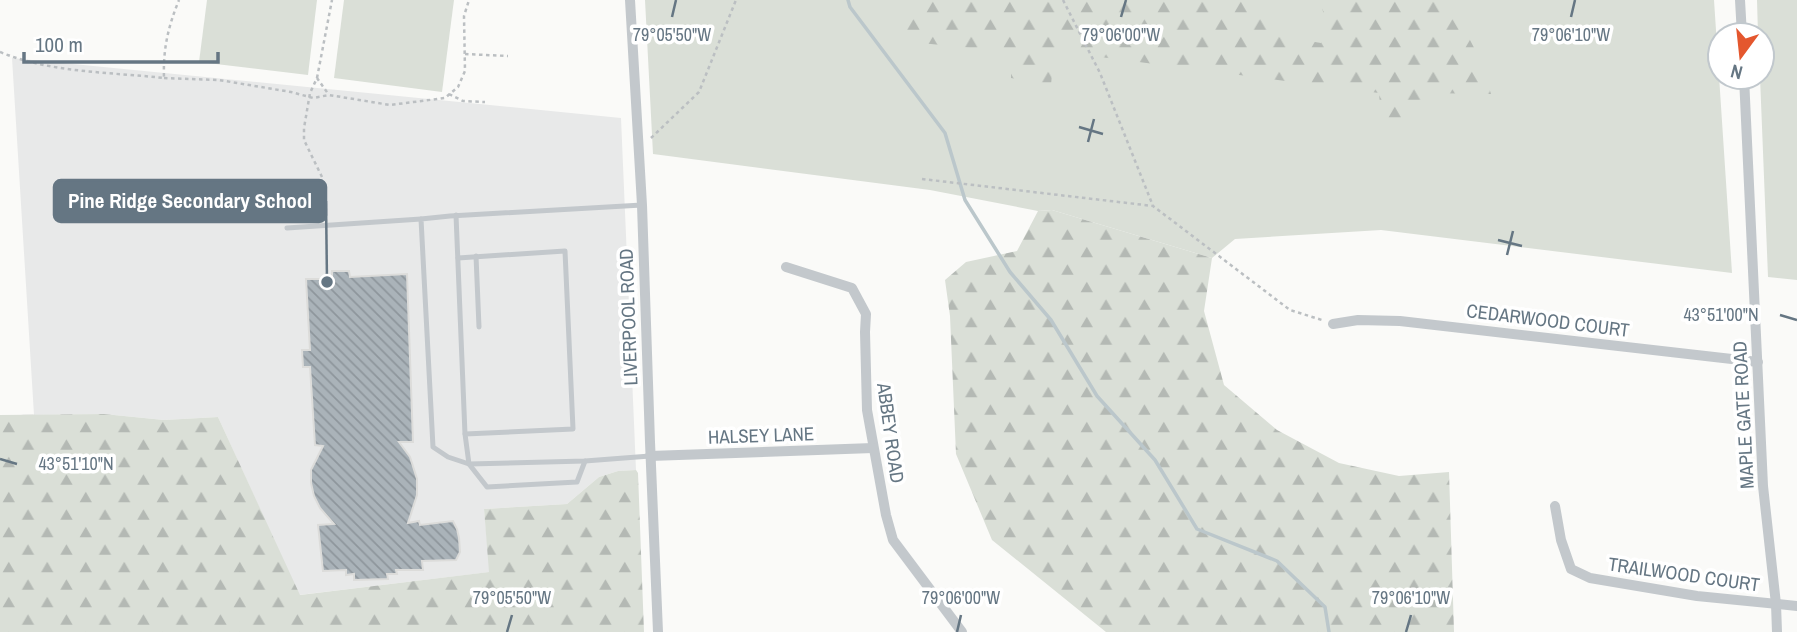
<svg xmlns="http://www.w3.org/2000/svg" width="1797" height="632" viewBox="0 0 1797 632" font-family="'Archivo Narrow',sans-serif">
<defs>
<pattern id="forest-firs" width="22" height="20" patternUnits="userSpaceOnUse" patternTransform="scale(1.75)"><rect width="22" height="20" fill="#dadfd7"/><path d="M5 1l3.5 6h-7zM16 11l3.5 6h-7z" fill="#b4b9b4"/></pattern>
<pattern id="building-back-hatch" width="6" height="6" patternUnits="userSpaceOnUse" patternTransform="scale(1.75)"><rect width="6" height="6" fill="#aab3b9"/><path d="M-1 5l2 2M0 0l6 6M5-1l2 2" fill="none" stroke="#8e969c"/></pattern>
</defs>
<rect width="100%" height="100%" fill="#fafaf8"/>
<path fill="#e8e9e9" d="M12,58L621,118L636,470L618,471L599,477L567,504L484,509L490,572L299,595L218,417L164,420L104,414L34,415Z"/>
<g fill="#dadfd7">
<path d="M207,0H317L308,75L199,62Z"/>
<path d="M344,0H454L442,92L334,78Z"/>
<path d="M645,0H1714L1732,273L1381,230L1235,239L1212,258L1052,210L1038,211L930,190L653,154Z"/>
<path d="M1757,0H1797V280L1768,277L1760,77H1762V35H1758Z"/>
</g>
<g fill="url(#forest-firs)">
<path d="M912,0H962L983,2L984,0H1250C1272,31 1284,37 1321,43L1327,27L1320,0H1449L1481,61L1491,94L1424,93L1425,124L1381,117L1379,93L1054,51L1051,85L1011,78V52L901,41Z"/>
<path d="M1052,210L1212,258L1204,311L1224,385L1277,430L1339,463L1399,476L1449,472L1454,632H1106L992,540L956,454L950,316L945,280L966,262L1017,251L1038,211Z"/>
<path d="M104,414L164,420L218,417L300,595L489,572L484,509L567,504L599,477L618,471L636,470L638,473L644,632H0V415Z"/>
</g>
<g fill="none" stroke-linecap="round" stroke-linejoin="round">
<path stroke="#bbc7cb" stroke-width="3.5" d="M848,0L850,7L945,133L965,200L1010,272L1051,320L1097,396L1155,460L1197,529L1277,561L1325,607L1329,632"/>
</g>
<path fill="url(#building-back-hatch)" stroke="#dcdcda" stroke-width="2" d="M332,271H349L350,277L407,274L413,442H399L410,457L417,479V495L408,523L419,521L420,525L453,521L457,529L459,538L460,552L456,560L422,561L423,570H396L397,574H387L388,579L354,580V574L346,575V570L323,571L318,525L334,524L320,508L314,496L311,483V470L323,446L315,445L310,367H303L302,350H310L306,279H332Z"/>
<g fill="none" stroke-linecap="round" stroke-linejoin="round">
<g stroke="#bbbfc2" stroke-width="2.5" stroke-dasharray="3.5 3.5" stroke-linecap="butt">
<path d="M1063,0L1100,73L1153,206"/>
<path d="M0,52C51,73 110,72 164,78C163,49 168,27 179,0"/>
<path d="M465,54L508,56"/>
<path d="M164,78L219,80L291,92L313,98L329,95L390,105L445,98L458,87L465,71L464,16L469,0"/>
<path d="M317,78L332,0"/>
<path d="M449,94L463,101L485,102"/>
<path d="M651,138L699,92L736,0"/>
<path d="M322,177L304,140V128L310,93L317,78L329,95"/>
<path d="M922,179L1153,206L1290,310L1322,320"/>
</g>
<g stroke="#c3c8cc" stroke-width="5">
<path d="M642,205L450,216L421,219L433,447L448,457L469,464L585,461L650,456"/>
<path d="M456,215L465,434L469,464L487,487L577,482L585,461"/>
<path d="M287,228L421,219"/>
<path d="M476,256L479,327"/>
<path d="M458,258L565,251L573,429L465,434"/>
</g>
<g stroke="#c3c8cc" stroke-width="10">
<path d="M630,0L642,205L650,442L658,632"/>
<path d="M1740,0L1742,35"/>
<path d="M1744,77L1763,486L1776,604L1777,632"/>
<path d="M786,267L852,288L866,314L865,332L867,410L886,515L893,540L962,632"/>
<path d="M1333,324L1358,320L1400,321L1758,362"/>
<path d="M650,456L873,448"/>
<path d="M1555,506L1561,540L1571,569L1590,578L1697,596L1797,606"/>
</g>
</g>
<path fill="none" stroke="#657683" stroke-width="2.5" d="M672,17L676,0M1121,17L1126,0M1571,17L1575,0M1079,127L1103,134M1088,142L1094,119M1498,240L1522,246M1507,255L1513,231M1780,315L1797,320M0,459L17,464M507,632L512,615M957,632L961,615M1406,632L1411,615"/>
<g text-anchor="middle" stroke-width="7" stroke-linejoin="round" paint-order="stroke">
<g font-size="19" fill="#657683" stroke="#fff">
<text transform="translate(628 317) rotate(-92)" y="7">LIVERPOOL ROAD</text>
<text transform="translate(1548 320) rotate(7)" y="7">CEDARWOOD COURT</text>
<text transform="translate(1743 415) rotate(-93)" y="7">MAPLE GATE ROAD</text>
<text transform="translate(891 433) rotate(82)" y="7">ABBEY ROAD</text>
<text transform="translate(761 435) rotate(-2)" y="7">HALSEY LANE</text>
<text transform="translate(1684 574) rotate(8)" y="7">TRAILWOOD COURT</text>
</g>
</g>
<g font-size="18" text-anchor="middle" fill="#657683" stroke="#fff" stroke-width="7" stroke-linejoin="round" paint-order="stroke">
<text x="672" y="41">79°05'50"W</text>
<text x="1121" y="41">79°06'00"W</text>
<text x="1571" y="41">79°06'10"W</text>
<text x="1721" y="321">43°51'00"N</text>
<text x="76" y="470">43°51'10"N</text>
<text x="512" y="604">79°05'50"W</text>
<text x="961" y="604">79°06'00"W</text>
<text x="1411" y="604">79°06'10"W</text>
</g>
<path fill="none" stroke="#657683" stroke-width="2.5" d="M327 282L326 201"/>
<circle fill="#657683" stroke="#fff" stroke-width="2.5" cx="327" cy="282" r="7"/>
<rect fill="#657683" stroke="#657683" stroke-width="2.5" x="54" y="180" width="272" height="42" rx="7"/>
<g font-size="21" text-anchor="middle" font-weight="bold" fill="#fff">
<text x="190" y="208">Pine Ridge Secondary School</text>
</g>
<g transform="translate(1741 56) rotate(195)"><circle r="33" fill="#ffffff" stroke="#c1c8cd" stroke-width="2"/>
<path d="M0-5L12 26L0 18L-12 26Z" fill="#e4572e"/>
<text y="-10" font-size="19" font-weight="bold" text-anchor="middle" fill="#657683">N</text>
</g>
<path d="M24 52v10h194v-10" fill="none" stroke="#657683" stroke-width="3.5"/>
<text x="35" y="52" font-size="21" fill="#657683" stroke="#ffffff" stroke-width="5" paint-order="stroke">100 m</text>
</svg>
